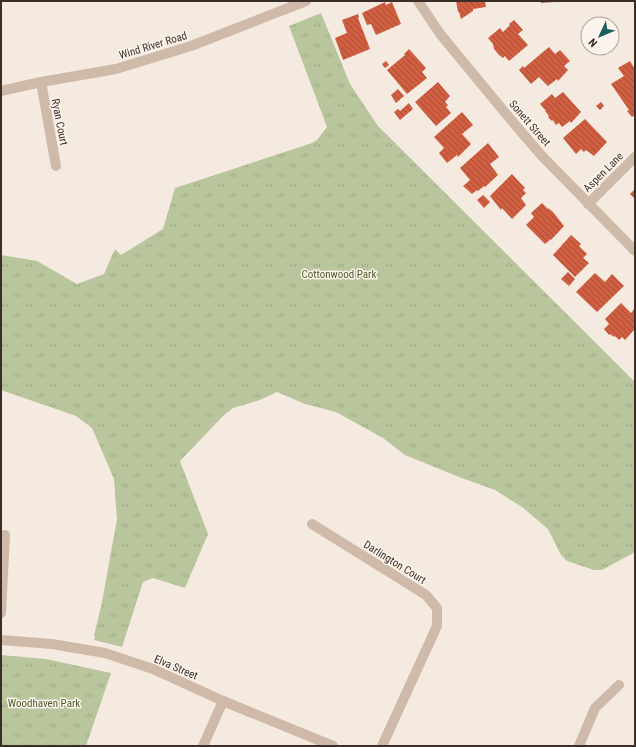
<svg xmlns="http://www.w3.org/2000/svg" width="636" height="747" viewBox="0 0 636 747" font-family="'Roboto Condensed',sans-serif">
<defs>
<pattern id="grass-tufts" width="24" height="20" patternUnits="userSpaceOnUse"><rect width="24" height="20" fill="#b9c69d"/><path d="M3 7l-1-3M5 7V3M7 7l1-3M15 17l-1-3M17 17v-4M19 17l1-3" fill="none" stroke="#a0aa87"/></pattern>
<pattern id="building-back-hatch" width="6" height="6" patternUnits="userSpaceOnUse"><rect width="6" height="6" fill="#d05f42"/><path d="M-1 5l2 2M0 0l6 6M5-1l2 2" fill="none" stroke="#aa4f37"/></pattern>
</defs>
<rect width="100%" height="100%" fill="#f5eadf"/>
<g fill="url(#grass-tufts)">
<path d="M321,13L350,84L378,126L635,382V552L602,570H594L567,561L561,555L548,529L522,507L495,490L459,477L405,455L383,438L336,412L305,404L277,392L260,400L233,408L224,415L180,461L208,534L185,588L153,578L143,582L122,647L94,640L95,637L94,636L102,602L117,519L114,479L92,428L76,416L1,390V255L37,261L77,284L104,274L115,249L121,255L163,229L175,188L312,143L317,140L327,127L289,26Z"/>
<path d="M1,655L46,659L111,673L86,746H1Z"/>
</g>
<g fill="url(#building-back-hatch)">
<path d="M456,1H485L486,7L473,9V11L461,19L459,12H458Z"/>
<path d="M541,1H555V2L541,3Z"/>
<path d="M385,2L386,5L392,2L401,24L376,35L371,24L367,25L362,13Z"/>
<path d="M358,14L359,17L358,18L370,49L343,60L335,38L347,33L342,20Z"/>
<path d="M514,20L523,30L518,34L528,45L509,61L505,56L503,58L499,55L494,49L493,44L488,38L500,28L503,32L510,25L509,24Z"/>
<path d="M549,47L555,54L560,50L570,61L564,66L568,70L558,81L557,79L548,86L539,77L531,84L519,70L523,66L524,68Z"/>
<path d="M409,49L426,68L422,72L427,78L407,94L387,70L405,55L404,54Z"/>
<path d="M386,61L389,65L385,68L382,64Z"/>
<path d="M630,61L635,69V115L632,117L627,111L629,110L611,84L624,76L618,68Z"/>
<path d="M438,82L450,96L445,102L448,105L446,107L451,113L436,126L415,102Z"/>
<path d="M398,89L404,96L396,103L391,95Z"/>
<path d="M563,92L581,112L571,123L570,121L562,127L559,123L556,125L553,120L552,121L548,117L549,116L545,111H546L540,104L552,94L555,98Z"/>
<path d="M601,102L604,106L600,110L596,106Z"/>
<path d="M409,103L413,109L400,120L394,112L398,109L400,111Z"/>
<path d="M462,112L473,125L462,134L471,144L458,157L457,155L447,163L439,153L444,148L434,137Z"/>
<path d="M585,119L607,142L594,156L586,150L584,152L581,149L576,154L563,138Z"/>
<path d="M488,143L499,157L490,164L498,175L485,187L484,186L478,191L477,190L472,194L463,186L470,180L460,168Z"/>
<path d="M512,174L525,188L523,190L526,193L521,198L526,205L512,219L502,208L501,210L490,196Z"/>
<path d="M635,189V199L630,194Z"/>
<path d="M483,195L490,202L484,208L477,200Z"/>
<path d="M542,203L548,209V208L553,212L564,226L551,240V239L545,244L526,225L534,217L531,213Z"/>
<path d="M571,235L581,244L579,246L587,254L583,258L589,263L575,277L553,255Z"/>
<path d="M568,272L575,279L569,286L561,279Z"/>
<path d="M595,273L605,282L612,274L624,286L597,312L576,292Z"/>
<path d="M621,303L631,313L635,308V329L625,340L622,337L619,340L615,336L614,337L610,334L609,335L604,329L609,324L605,319Z"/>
</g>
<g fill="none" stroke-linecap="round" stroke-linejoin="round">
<g stroke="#cfb9a9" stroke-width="10">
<path d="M418,1L441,35L517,127L542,156L635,251"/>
<path d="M41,82L56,166"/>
<path d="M1,91L41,82L116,69L191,46L306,1"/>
<path d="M588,204L635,157"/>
<path d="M312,524L426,595L437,608V626L382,746"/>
<path d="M1,613L5,535"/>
<path d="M1,640L52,644L105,653L153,669L223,701L333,746"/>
<path d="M203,746L223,701"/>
<path d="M579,746L595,708L619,685"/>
</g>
</g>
<g text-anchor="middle" stroke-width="3" stroke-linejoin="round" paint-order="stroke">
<g font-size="11" fill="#3b2e29" stroke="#fcf4ec">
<text transform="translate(153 45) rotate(-17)" y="4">Wind River Road</text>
<text transform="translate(60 122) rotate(79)" y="4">Ryan Court</text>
<text transform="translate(530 123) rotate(49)" y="4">Sonett Street</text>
<text transform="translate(603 172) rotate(-45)" y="4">Aspen Lane</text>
<text transform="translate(395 562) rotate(32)" y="4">Darlington Court</text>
<text transform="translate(176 667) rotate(23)" y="4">Elva Street</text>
</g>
<g font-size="11" fill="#4c5c2b" stroke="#fcf4ec">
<text x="339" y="278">Cottonwood Park</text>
<text x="44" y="707">Woodhaven Park</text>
</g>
</g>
<rect width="636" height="747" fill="none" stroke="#3b2e29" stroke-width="4"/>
<g transform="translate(600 36) rotate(226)"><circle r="19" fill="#fcf4ec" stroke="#afa59e"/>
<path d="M0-3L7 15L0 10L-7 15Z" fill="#1b5f61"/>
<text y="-6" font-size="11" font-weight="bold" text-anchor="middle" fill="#3b2e29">N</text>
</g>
</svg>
